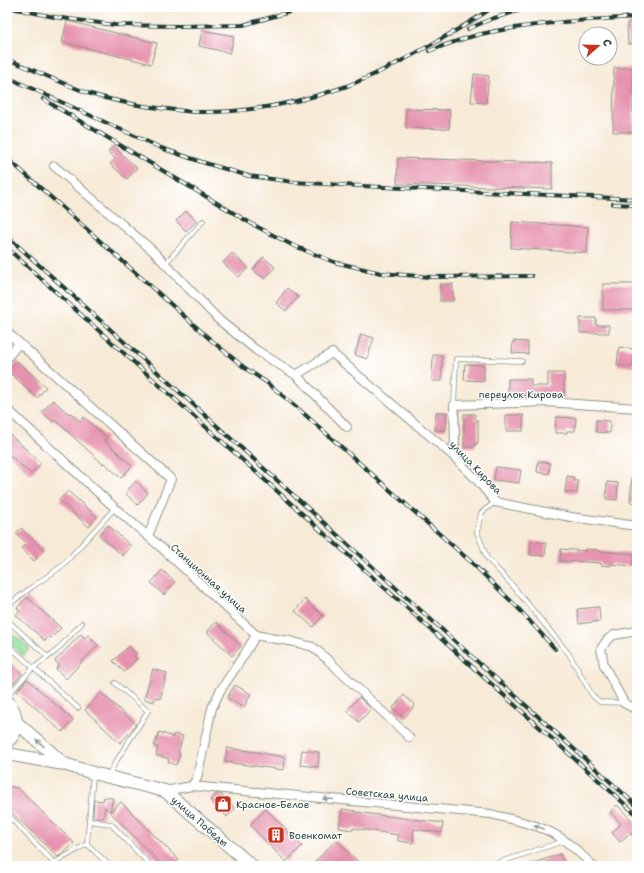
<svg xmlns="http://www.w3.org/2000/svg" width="644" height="873" viewBox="0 0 644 873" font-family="'Shantell Sans',sans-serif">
<rect width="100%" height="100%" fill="#fff"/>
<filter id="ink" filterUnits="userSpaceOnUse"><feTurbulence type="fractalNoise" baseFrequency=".025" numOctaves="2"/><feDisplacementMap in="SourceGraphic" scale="8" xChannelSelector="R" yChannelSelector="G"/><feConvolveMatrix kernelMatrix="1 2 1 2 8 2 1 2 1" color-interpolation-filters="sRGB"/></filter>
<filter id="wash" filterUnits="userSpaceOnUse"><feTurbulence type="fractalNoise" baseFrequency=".012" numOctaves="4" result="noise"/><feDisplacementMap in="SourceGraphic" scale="16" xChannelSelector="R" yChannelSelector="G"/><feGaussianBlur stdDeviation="0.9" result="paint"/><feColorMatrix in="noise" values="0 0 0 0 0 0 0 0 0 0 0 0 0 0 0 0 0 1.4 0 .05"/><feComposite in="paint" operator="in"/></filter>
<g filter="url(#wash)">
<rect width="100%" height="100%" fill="#f7ead7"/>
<path fill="#8ede9d" stroke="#568e68" d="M7,628L30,649L23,656L7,642Z"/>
<g id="blocks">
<g fill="#e691ad">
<path d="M67,21L157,43L151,64L62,42Z"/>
<path d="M637,22V44H628L627,23Z"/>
<path d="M202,30L234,36L230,53L199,46Z"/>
<path d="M614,68H633V132H613Z"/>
<path d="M474,74L489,76L486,103L471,102Z"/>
<path d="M406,109L450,110L449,129L406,128Z"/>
<path d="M113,146L137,168L127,179L110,164L115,159L108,152Z"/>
<path d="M398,158L552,163V189L397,184Z"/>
<path d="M186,211L197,221L186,231L176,221Z"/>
<path d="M512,222L588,227L587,253L511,248Z"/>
<path d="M232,253L248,268L239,277L223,263Z"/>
<path d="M263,257L275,267L265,279L253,270Z"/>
<rect x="440" y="284" width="13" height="17"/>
<rect x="603" y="284" width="34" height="26"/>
<path d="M287,288L298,297L286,311L276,303Z"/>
<path d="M580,318H596V325H609V333H580Z"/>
<path d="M361,334L374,338L367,359L355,355Z"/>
<path d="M513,341L528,342V354L512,353Z"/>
<path d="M619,347L635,349L633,367L617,365Z"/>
<path d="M433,355H442V381H432Z"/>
<path d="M17,361L46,387L37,398L8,371Z"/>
<path d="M465,364L484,365V381L464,380Z"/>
<path d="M548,373H564V397L508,395V379H531V386H548Z"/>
<path d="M53,400L69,414L71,413L80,421L84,417L107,438L104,440L132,466L121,478L104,463L103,464L55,420L53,422L42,412Z"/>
<path d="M436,412H447L446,430H435Z"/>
<path d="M464,414H475V420H478V443H475V447H464Z"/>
<rect x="506" y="415" width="17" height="16"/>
<path d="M556,417L576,418L575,431H567V433H555Z"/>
<path d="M596,420L610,421V433L596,432Z"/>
<path d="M7,432L41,463L31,474L7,453Z"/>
<path d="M538,461L550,463L549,474L537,472Z"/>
<path d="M496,467L521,470L519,483L494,480Z"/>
<path d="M567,476L574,477V481H578L577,493L565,492Z"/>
<path d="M632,477H637V503L630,502Z"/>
<path d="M136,481L148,493L138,505L125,493Z"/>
<path d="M607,482L618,483L617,500L606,499Z"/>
<path d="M68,491L97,517L89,527L59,500Z"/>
<path d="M108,525L131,546L123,556L99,535Z"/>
<path d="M21,528L44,550L34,561L21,548L26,543L16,533Z"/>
<path d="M531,541L546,543L545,556L530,555Z"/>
<path d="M561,549L586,551V549L598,550V551L634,554L633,566L611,564L610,566L601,565V563L573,561V562L560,561Z"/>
<path d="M162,570L175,582L164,595L151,583Z"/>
<path d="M27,597L61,628L51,638L49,637L45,641L16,615L20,611L17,608Z"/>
<path d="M305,599L323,616L313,627L295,611Z"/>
<path d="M599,607L600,621L579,624L577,609Z"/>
<path d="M216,622L241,646L232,656L207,632Z"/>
<path d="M81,634L85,638L88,635L98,645L66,679L56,669L59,665L55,661Z"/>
<path d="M129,646L136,654L134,656L137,659L124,672L113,661Z"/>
<path d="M7,660L22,674L11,686L7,682Z"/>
<path d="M153,669L167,673L160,699L155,697L154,702L144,699Z"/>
<path d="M27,679L73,720L62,732L17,691Z"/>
<path d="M235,685L251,694L244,707L227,698Z"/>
<path d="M101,693L136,724L132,730L120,743L85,710Z"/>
<path d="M404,695L415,705L404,718L393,708Z"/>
<path d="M359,697L371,709L359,722L347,711Z"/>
<path d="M159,732L173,737L174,734L183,736L178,753L180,754L176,765L168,762L169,759L156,755L158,748L154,746Z"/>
<path d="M227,748L265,753V754L285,757L284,770L225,762Z"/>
<path d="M302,750L319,752L318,767L300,765Z"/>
<path d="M7,786L18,788L74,843L63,854L58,857L7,808Z"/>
<path d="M216,794H221L235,809L227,817L210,800Z"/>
<path d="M104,797L113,798L110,812L105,807L103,818L93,817L94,800L103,801Z"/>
<path d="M121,802L179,860L173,866H163L110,812Z"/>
<path d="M617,805L637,826V840L630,833L620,842L612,833L621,824L610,812Z"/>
<path d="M266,809L302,846L286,862L250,825Z"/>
<path d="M342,809L355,811V812L443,823L442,833L414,829L413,843L398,841V835L353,828V830L339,828Z"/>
<path d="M336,840L363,866H311Z"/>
<path d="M560,854L565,866H528V865Z"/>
</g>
</g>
</g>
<g filter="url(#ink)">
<use href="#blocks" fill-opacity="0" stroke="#8b9486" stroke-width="1"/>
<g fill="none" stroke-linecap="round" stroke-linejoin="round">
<defs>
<g id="lane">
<path d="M165,264L203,221"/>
<path d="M454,405L456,359L522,361"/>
<path d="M495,502L481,513L477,532L487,558L513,586L569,654L592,695L600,702L624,703"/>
<path d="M7,606L32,587L62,566L115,508"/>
<path d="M7,620L48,657L31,670L7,696"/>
<path d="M7,644L78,708"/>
<path d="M48,657L56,651L82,623"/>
<path d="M93,775L87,844L110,866"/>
<path d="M109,775L115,763L148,711L115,683"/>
<path d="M7,814L54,863L87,844"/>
<path d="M89,821L111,824L151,866"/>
<path d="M488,866L564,841"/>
</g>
<g id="street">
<path d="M54,166L152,250L219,320L256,350L296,375L347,427"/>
<path d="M7,332L171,479L148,536"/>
<path d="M7,358L19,343"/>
<path d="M296,375L332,353L451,454L477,480L495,502L571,517L637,526"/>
<path d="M7,409L115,508L164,550L256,635L270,638L290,641L313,647L328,660L409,737"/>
<path d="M451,454L455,443L454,405L546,402L637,408"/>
<path d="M637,631L614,635L607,640L601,649L604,665L624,703L637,710"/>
<path d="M192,786L197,778L212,708L220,691L244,655L256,635"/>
<path d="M165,791L192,786L491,814C517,821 544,825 565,841C575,848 584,857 593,866"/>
</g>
<g id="secondary">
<path d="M7,701C18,713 20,731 7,742"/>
<path d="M16,722L63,763"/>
<path d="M7,754L64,764L93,773L165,791L252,866"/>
</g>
</defs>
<use href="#lane" stroke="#8b9486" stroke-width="5.5"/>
<use href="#street" stroke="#8b9486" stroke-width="10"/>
<use href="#secondary" stroke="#8b9486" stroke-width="14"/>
<use href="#lane" stroke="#fff" stroke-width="4"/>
<use href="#street" stroke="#fff" stroke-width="8"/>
<use href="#secondary" stroke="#fff" stroke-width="12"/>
<defs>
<g id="rail">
<path d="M7,7L54,17L115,25L178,26L243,25L307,7"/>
<path d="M468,29L491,19L525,9L547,7"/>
<path d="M429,51C445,45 464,38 481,34C533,23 585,20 637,17"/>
<path d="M7,59C34,70 63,84 91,94C106,99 122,102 138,105C158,108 178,111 198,112C249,113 299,103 347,86C371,77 394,65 418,52C443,38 469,24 493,7"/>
<path d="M7,77L161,148L205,163L249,176L294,182L342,185L526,194L637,199"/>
<path d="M43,99L252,224L292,245L334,262L381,273L430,277L532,276"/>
<path d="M7,158L212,341L245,368L266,382L293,404L471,562L517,607L555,649"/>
<path d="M613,204L637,205"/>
<path d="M7,236L637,806"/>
<path d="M7,248L637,815"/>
</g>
</defs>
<use href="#rail" stroke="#1f3d34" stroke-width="4"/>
<use href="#rail" stroke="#fff" stroke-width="2.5" stroke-dasharray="8" stroke-linecap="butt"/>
</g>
<defs><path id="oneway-solid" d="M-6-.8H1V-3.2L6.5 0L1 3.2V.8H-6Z"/></defs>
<g fill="#8f9e9a">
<use href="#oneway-solid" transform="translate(40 743) rotate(-139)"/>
<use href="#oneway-solid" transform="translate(328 799) rotate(-175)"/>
<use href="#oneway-solid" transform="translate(539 827) rotate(-159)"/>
</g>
</g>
<defs>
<symbol id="shop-square" viewBox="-11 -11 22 22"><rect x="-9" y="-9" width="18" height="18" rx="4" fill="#c8321e" stroke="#fff"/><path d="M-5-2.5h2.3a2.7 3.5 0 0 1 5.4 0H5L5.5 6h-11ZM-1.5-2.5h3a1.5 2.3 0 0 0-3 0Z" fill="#fff"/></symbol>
<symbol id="building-square" viewBox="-11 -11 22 22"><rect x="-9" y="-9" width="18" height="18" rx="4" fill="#c8321e" stroke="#fff"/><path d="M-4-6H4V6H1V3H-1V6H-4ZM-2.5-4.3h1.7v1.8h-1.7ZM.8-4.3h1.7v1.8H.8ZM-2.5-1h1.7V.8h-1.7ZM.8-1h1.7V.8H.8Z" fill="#fff"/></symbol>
</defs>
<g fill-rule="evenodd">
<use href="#shop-square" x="213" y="794" width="20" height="20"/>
<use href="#building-square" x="266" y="825" width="20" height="20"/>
</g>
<g text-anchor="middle" stroke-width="3" stroke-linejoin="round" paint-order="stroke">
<g font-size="10" fill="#1f3d34" stroke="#fff">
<text x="521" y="398">переулок Кирова</text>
<text transform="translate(476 467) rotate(46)" y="4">улица Кирова</text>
<text transform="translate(209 578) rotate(42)" y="4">Станционная улица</text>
<text transform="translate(387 794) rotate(5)" y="4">Советская улица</text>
<text transform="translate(200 821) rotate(41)" y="4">улица Победы</text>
</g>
<g font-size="10" fill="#1f3d34" stroke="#fff" text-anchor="start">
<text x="236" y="808">Красное-Белое</text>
<text x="289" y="839">Военкомат</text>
</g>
</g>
<rect width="644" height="873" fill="none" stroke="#fff" stroke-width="24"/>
<g transform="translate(598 46) rotate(70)"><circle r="19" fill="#ffffff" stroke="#a5b1ae"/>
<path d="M0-3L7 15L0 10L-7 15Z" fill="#c8321e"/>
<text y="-6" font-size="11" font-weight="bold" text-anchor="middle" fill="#1f3d34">С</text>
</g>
</svg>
